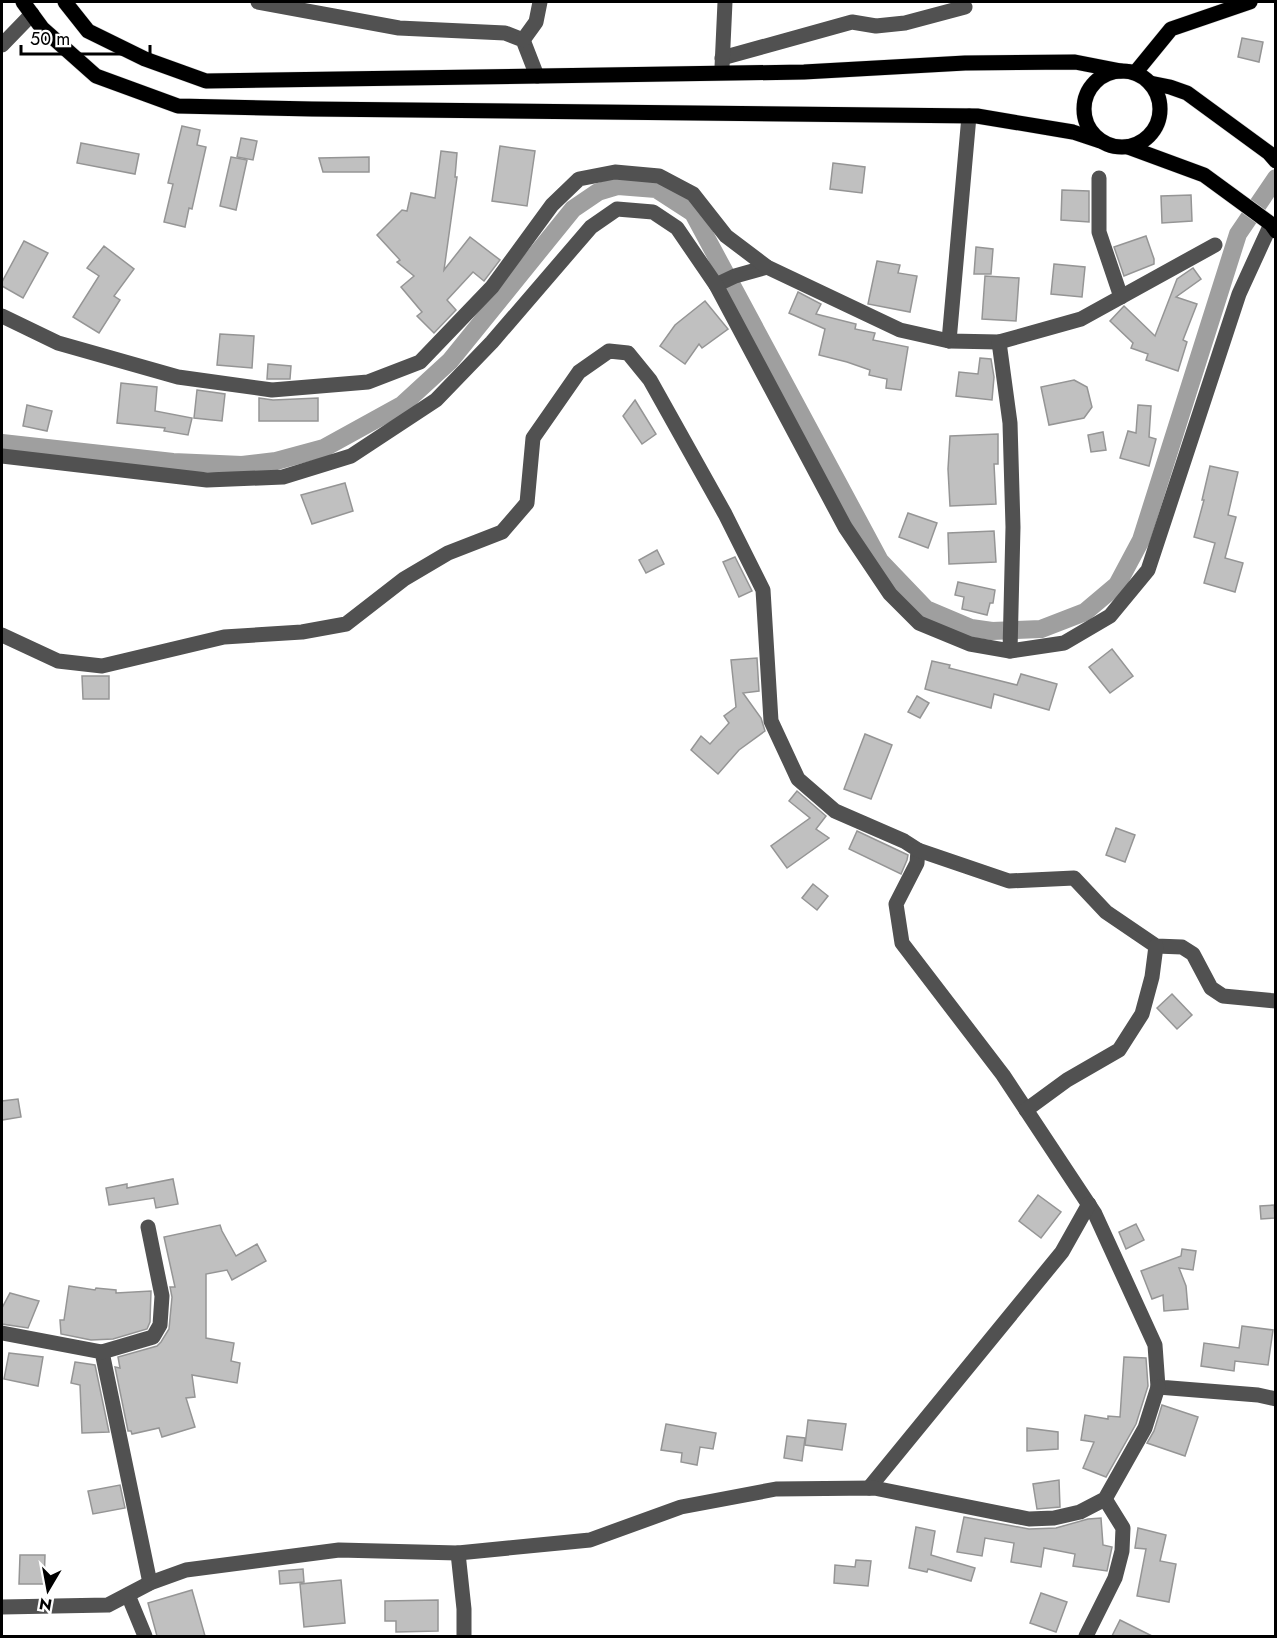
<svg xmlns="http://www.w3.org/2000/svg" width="1277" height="1638" viewBox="0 0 1277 1638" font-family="Jost,sans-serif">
<rect width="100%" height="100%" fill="#fff"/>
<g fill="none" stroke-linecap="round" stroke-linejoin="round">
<path stroke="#9f9f9f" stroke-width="18" d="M2,443L173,462L242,465L276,461L324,448L402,405L450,361L573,209L598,192L618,186L656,189L693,213L880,561L926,609L971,628L992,631L1041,629L1085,612L1117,585L1141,540L1238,234L1276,178"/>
</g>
<g fill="#c0c0c0" stroke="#959595" stroke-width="1.5">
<path d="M1242,38L1263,42L1259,62L1238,57Z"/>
<path d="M182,126L200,130L197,145L206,147L192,209L189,208L185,227L164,222L173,184L168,183Z"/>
<path d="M241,138L257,141L253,160L237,157Z"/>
<path d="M81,143L139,154L135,174L77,163Z"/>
<path d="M500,146L535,151L527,206L492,201Z"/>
<path d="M441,151L457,153L455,177H457L444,270L470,237L500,260L484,281L473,272L447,300L456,310L434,333L417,316L422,312L401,287L414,276L397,262L400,260L377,235L402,210L407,211L411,193L435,198Z"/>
<path d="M231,157L247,160L236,210L220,206Z"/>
<path d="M369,157V172H323L319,158Z"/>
<path d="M833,163L865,167L862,193L830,189Z"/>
<path d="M1062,190L1089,191V222L1061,220Z"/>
<path d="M1191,195L1192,221L1162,223L1161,196Z"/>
<path d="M1146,236L1154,259V264L1124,276L1114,247Z"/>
<path d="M24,241L48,253L23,298L2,286V282Z"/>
<path d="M104,246L134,269L114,296L120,300L99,333L73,317L99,276L87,268Z"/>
<path d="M976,247L993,249L991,274H974Z"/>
<path d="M877,261L900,265L898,273L917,276L910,312L868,304Z"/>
<path d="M1054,264L1085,267L1082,297L1051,294Z"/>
<path d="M1193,268L1201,279L1176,297L1197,304L1183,340L1187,342L1178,371L1146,360L1148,354L1131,348L1133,343L1110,321L1124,306L1155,336L1177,279Z"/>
<path d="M985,276L1019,278L1016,321L982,319Z"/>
<path d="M798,292L821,304L816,314L856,324L855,329L875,333L873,340L908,347L901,390L886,388L887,379L869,375L870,370L847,362L819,355L825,329L789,313Z"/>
<path d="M705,301L728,329L702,348L699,344L685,364L660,346L675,325Z"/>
<path d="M220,334L254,336L252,368L217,365Z"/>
<path d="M980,358L991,359L994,377L992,400L956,396L959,372L978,374Z"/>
<path d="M268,364L291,366L290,379H267Z"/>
<path d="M1074,380L1087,387L1092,407L1084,418L1049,425L1041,387Z"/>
<path d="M121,383L157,387L155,411L192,418L188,435L164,431L165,428L117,423Z"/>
<path d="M197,390L225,394L222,421L194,418Z"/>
<path d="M259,398L273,400L318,398V421H259Z"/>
<path d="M635,400L656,434L642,444L623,416Z"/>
<path d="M27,405L52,411L47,431L23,426Z"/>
<path d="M1138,405L1151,406L1149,437L1156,439L1149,466L1120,458L1128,431L1136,433Z"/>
<path d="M1103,432L1106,450L1091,452L1088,435Z"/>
<path d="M998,434V464H994L996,504L950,506L948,469L950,436Z"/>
<path d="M1210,466L1238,472L1228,515L1236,517L1225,558L1243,563L1235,592L1204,583L1215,543L1194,537L1204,500H1202Z"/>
<path d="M345,483L353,511L312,524L301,495Z"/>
<path d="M908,513L937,523L928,548L899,537Z"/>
<path d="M994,531L996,562L949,564L948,533Z"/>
<path d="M657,550L664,564L646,573L639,560Z"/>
<path d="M735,557L752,591L739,597L723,562Z"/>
<path d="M958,582L995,590L993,603H990L987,615L962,609L964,597L955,595Z"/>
<path d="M1112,649L1133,676L1110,693L1089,667Z"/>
<path d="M757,658L759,691L743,693L761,718L765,731L739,750L718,774L691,750L701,736L710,744L729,723L724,716L736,707L731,660Z"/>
<path d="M932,661L950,665L949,668L1017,685L1021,674L1057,684L1049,710L994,694L991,708L925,689Z"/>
<path d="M82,676H109V699H83Z"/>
<path d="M917,696L929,703L920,718L908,712Z"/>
<path d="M865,734L892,745L871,799L844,789Z"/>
<path d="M797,791L826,816L816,829L829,838L787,868L771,846L810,818L789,801Z"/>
<path d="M1116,828L1135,835L1125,862L1106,855Z"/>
<path d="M857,831L908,855L907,860L901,874L849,849Z"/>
<path d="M813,884L828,896L817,910L802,898Z"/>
<path d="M1172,994L1192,1015L1177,1029L1157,1008Z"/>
<path d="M18,1099L21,1117L2,1120V1101Z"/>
<path d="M173,1179L178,1204L156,1208L154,1198L109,1205L106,1188L127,1184V1188Z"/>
<path d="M1038,1195L1061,1212L1041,1238L1019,1221Z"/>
<path d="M1274,1205L1275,1218L1261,1219L1260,1206Z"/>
<path d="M1136,1224L1144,1240L1126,1249L1119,1232Z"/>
<path d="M220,1225L222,1231L236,1256L257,1244L266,1261L232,1280L227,1270L206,1274V1338L234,1343L231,1361L240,1363L237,1383L192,1375L195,1397L186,1398L195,1427L162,1437L159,1428L132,1434L131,1431H128L115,1367L120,1368L118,1357L157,1346L161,1342L169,1329L172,1297L170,1287H175L164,1237Z"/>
<path d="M1182,1249L1196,1251L1193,1270L1179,1268L1186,1286L1188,1309L1164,1311L1163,1295L1152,1299L1141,1271L1181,1256Z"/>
<path d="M69,1286L95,1290L96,1288L116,1290V1293L151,1291L150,1322L147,1329L113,1339L91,1340L61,1334L60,1320H64Z"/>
<path d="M10,1293L39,1301L28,1328L2,1324V1308Z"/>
<path d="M1242,1326L1273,1330L1268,1365L1235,1361L1234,1371L1201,1366L1204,1343L1239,1348Z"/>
<path d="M9,1353L43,1357L38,1386L4,1379Z"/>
<path d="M1124,1357L1146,1358L1148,1386L1136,1424L1106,1477L1083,1468L1094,1442L1081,1440L1085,1415L1108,1419V1416L1120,1417Z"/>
<path d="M75,1362L95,1365L109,1432L82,1433L80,1385L71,1383Z"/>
<path d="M1162,1405L1198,1417L1185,1456L1147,1443L1154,1431Z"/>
<path d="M808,1420L846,1424L842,1450L805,1445Z"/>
<path d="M666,1424L716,1433L713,1449L700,1447L697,1465L681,1462L682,1453L661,1450Z"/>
<path d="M1027,1428L1058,1432V1449L1027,1451Z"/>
<path d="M787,1436L805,1438L802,1461L784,1458Z"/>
<path d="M1059,1480L1060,1507L1037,1509L1033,1484Z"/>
<path d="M120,1485L125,1508L93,1514L88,1491Z"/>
<path d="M964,1517L1029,1529L1056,1528L1088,1519L1101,1518L1103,1545L1112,1547L1107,1571L1073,1566L1075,1554L1044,1548L1041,1567L1011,1562L1014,1543L985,1538L982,1556L957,1552Z"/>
<path d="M916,1527L935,1531L931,1555L975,1568L971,1581L928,1569L927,1572L909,1568Z"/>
<path d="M1138,1528L1166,1535L1160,1561L1176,1564L1169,1602L1137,1596L1146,1549L1135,1548Z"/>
<path d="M20,1555H45L44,1584H19Z"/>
<path d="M856,1560L871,1561L868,1586L834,1583L835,1565L855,1567Z"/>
<path d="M303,1569L304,1582L280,1584L279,1571Z"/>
<path d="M341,1580L345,1623L304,1627L300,1584Z"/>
<path d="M192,1590L205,1636H157L148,1603Z"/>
<path d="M1041,1593L1067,1602L1056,1632L1030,1623Z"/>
<path d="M438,1600V1631L396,1632V1621H385V1601Z"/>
<path d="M1120,1620L1152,1636H1112Z"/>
</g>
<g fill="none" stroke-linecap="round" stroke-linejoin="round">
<defs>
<g id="major">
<path d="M23,2L42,28L96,76L178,106L312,109L977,116L1073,132L1100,141"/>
<path d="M65,2L88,31L145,59L206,81L804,72L965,63L1075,62L1121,71"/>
<circle cx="1122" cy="109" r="38"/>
<path d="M1135,73L1171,29L1250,2"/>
<path d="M1150,83L1170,87L1187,93L1269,153L1276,161"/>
<path d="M1128,147L1204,175L1271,224L1276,231"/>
</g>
</defs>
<use href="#major" stroke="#dbdbdb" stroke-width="16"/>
<g stroke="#515151" stroke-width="15">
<path d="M258,2L399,28L505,33L523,40L537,76"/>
<path d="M523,40L536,22L540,2"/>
<path d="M2,45L32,14"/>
<path d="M722,58L852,22L876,26L905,23L965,7"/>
<path d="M722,67L725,2"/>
<path d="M1099,178V232L1121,297"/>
<path d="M716,285L735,276L767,267"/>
<path d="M2,316L58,343L178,377L272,390L368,382L420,362L492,287L552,205L579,179L615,172L659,176L693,194L726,236L767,267L900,330L949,341L999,342L1081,319L1215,245"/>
<path d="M949,341L969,116"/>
<path d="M999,342L1010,423L1013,527L1010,651"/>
<path d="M2,456L207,480L283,477L351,456L436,400L492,342L591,227L617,209L653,212L677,228L716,285L845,527L890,594L919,623L970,644L1010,651L1064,643L1110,616L1148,570L1239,294L1271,224"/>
<path d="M2,635L58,661L102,666L224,637L302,632L346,624L404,579L448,553L502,532L527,503L533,438L579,372L609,351L628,353L650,380L725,514L763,590L771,721L798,779L835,811L904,841L918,850L917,863L896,904L902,943L1003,1075L1095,1214L1155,1345L1158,1387L1258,1395L1276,1399"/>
<path d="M918,850L1009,881L1074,878L1106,912L1156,946L1182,947L1193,954L1211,988L1223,996L1276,1001"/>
<path d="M1026,1110L1067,1080L1119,1050L1142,1014L1152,977L1156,946"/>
<path d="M2,1333L102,1352L150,1583"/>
<path d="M102,1352L153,1337L160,1325L162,1296L148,1227"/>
<path d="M869,1488L1062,1252L1089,1204"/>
<path d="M458,1553L464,1609V1636"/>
<path d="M128,1595L145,1636"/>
<path d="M2,1607L108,1605L150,1583L186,1570L339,1550L458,1553L590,1540L681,1507L776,1489L874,1488L1029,1519L1054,1518L1080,1512L1105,1499L1145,1428L1158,1387"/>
<path d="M1086,1636L1115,1578L1122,1551L1123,1528L1105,1499"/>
</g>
<use href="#major" stroke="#000" stroke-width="15"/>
</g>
<rect width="1277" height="1638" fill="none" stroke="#000000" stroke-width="6"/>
<g transform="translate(48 1590) rotate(190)" stroke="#ffffff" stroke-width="4.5" paint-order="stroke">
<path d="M0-4.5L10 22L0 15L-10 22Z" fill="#000000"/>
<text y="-9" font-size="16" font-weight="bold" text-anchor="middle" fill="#000000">N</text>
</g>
<path d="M21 45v9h129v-9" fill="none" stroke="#000000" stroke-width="3"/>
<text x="30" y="45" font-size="18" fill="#000000" stroke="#ffffff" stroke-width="4.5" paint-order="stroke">50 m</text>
</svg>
